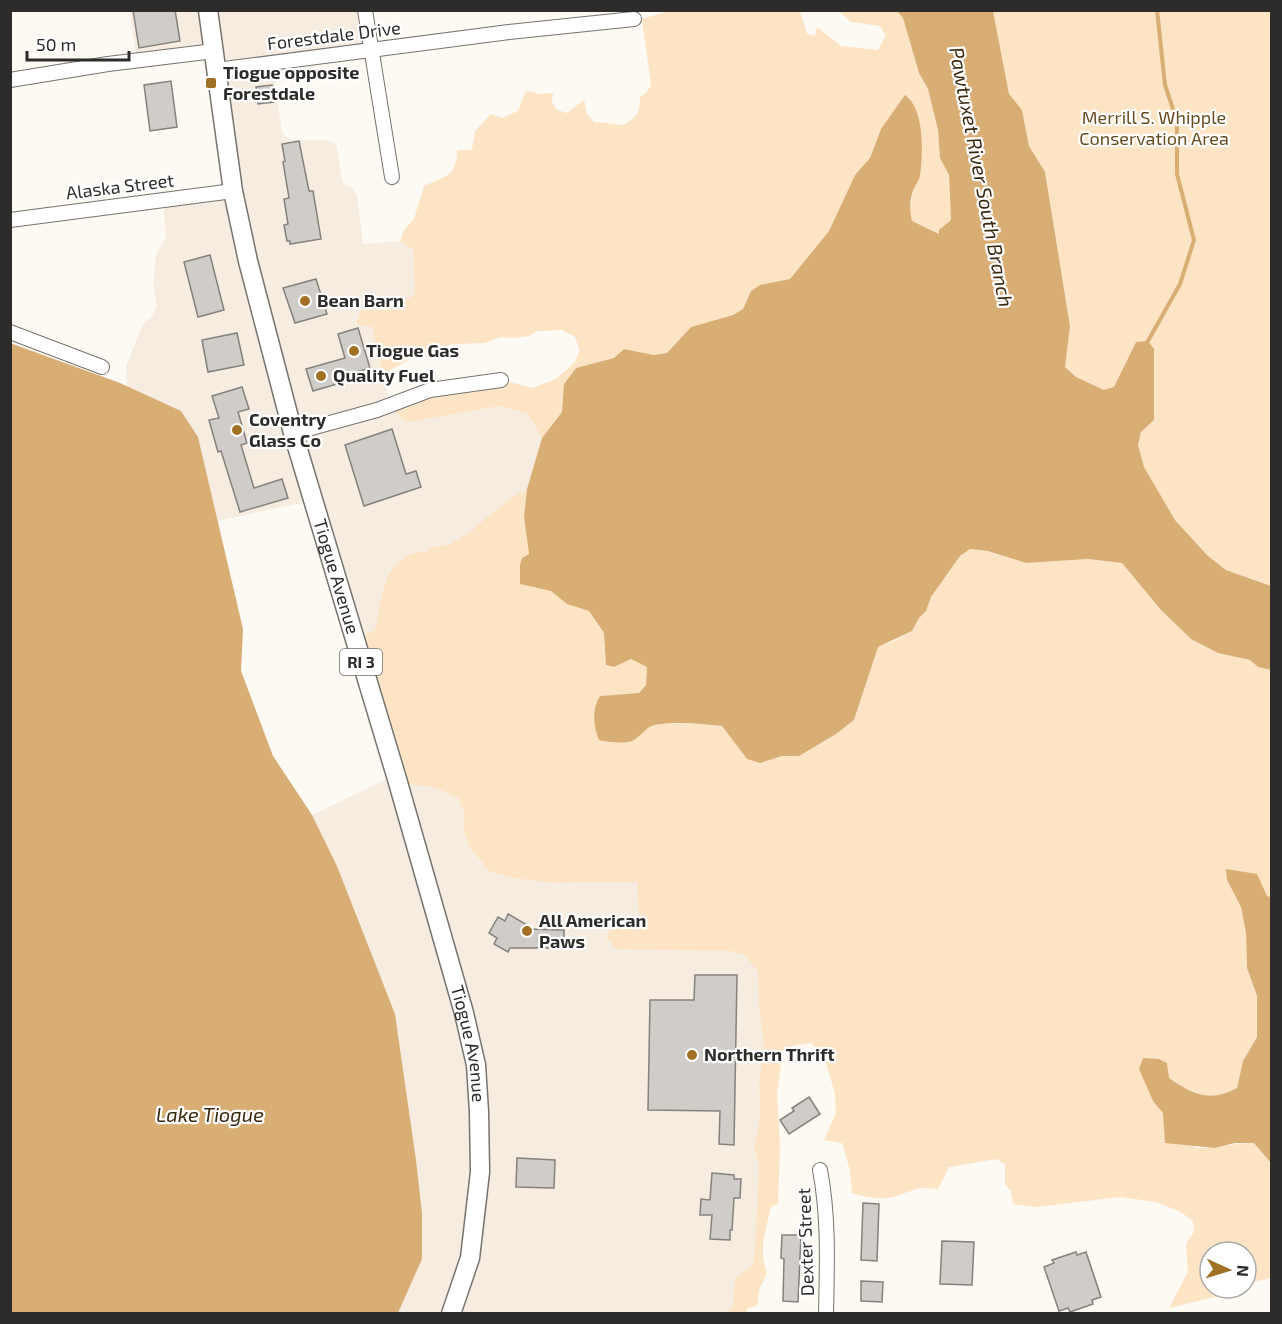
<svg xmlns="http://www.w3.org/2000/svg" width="1282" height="1324" viewBox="0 0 1282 1324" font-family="'Exo 2',sans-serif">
<rect width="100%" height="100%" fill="#fdf9f3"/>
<g fill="#f6ece0">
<path d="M129,11H366L370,47L272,63L282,133L291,140H327L336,144L343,183L353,188L357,196L363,244L400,241L413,249L415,293L406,303L388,308L361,310L356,323L372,327L391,408L454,413L500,406L528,414L542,438L527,489L514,497L475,530L450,544L432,547L380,610L375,630L358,639L313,500L218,521L198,437L181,411L127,387L126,366L143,324L152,316L157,306L153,287L156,255L166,237L163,201L234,190L215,51L137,60Z"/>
<path d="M397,774L402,783L434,787L458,798L465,815L463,830L470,848L489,871L512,878L555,883L638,881L639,920L634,923H615L745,955L759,972V1006L764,1046L759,1084L760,1117L754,1148L759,1163L757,1237L753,1265L735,1278L733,1304L727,1313H398L422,1259V1213L416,1160L395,1014L337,866L312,815Z"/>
</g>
<g fill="#fce4c5">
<path d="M672,10L800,11L807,34L815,36L817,27L841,46L878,50L886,35L880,26L851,22L839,11H897L903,18L919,73L928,89L938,130L940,158L949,175L951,220L940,230L939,234L912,221C909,205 912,192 919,178L881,129L870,158L855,175L829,231L790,279L760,285L751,291L743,309L733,315L691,327L667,353L654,355L624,349L614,358L576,368L564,384L562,412L542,438L528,414L500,406L407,422L391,408L403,401L501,380L533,388L556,379L575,362L580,350L575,337L562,330L538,331L529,336L513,338L500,337L485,343L452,344L416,356L383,374L372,327L356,324L361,310C383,308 399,309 415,293L413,249L400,241L404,230L414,219L424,186C445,176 457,177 457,150H472L475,131L491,114L502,118L518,111L526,91L540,94L553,93L552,103L557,110L567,113L584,100L587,114L594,122L624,125C638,116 640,113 640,97L646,93L651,85L642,19Z"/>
<path d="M993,11H1271V586L1226,570L1207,555L1175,520L1144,467L1138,445L1141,432L1154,420V396L1136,342L1114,388L1104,390L1076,377L1065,367L1070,326L1045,172L1029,146L1022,110L1009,94Z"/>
<path d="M527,489L524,517L529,554L522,558L520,565V583L552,591L567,604L589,611L604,633L606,665L614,667L631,659L647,667L646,685L639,693L600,696L595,704L631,741C637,737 643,730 650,727C664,720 706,725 722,726L747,759L760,762L782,756H799L836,734L854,720L878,647L894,641L912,631L919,618L926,610L931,597L960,556L970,549L988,551L1026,563L1088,559L1122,563L1161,610L1191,639L1218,653L1250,660L1258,667L1271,670V897L1227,880L1241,907L1246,933L1247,968L1257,996V1037L1243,1061L1237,1089C1210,1103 1193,1094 1169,1078L1167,1063L1154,1101L1196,1148C1218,1149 1233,1143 1255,1143L1271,1163V1278L1246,1284V1252H1210V1288H1232L1224,1298L1214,1297L1169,1308L1188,1272L1186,1244L1194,1232L1193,1221L1181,1212L1156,1202L1120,1197L1037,1207L1013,1204L1011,1191L1005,1184V1164L996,1159L949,1167L938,1189C914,1186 917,1190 896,1196C882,1201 866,1197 852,1193L850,1170L842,1143L824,1140L836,1113L835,1093L824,1057L811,1043L795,1045L783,1050L777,1094L780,1145L778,1203L771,1207C766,1229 758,1250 767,1273L759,1290L757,1306L748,1308L746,1313H727L733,1304L735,1278L753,1265L756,1237L759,1163L754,1148L760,1117L759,1084L764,1046L759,1006L758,972L745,955L730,951L617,949L606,938L614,923H634L639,920L637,882L555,883L512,878L489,871L470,848L463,830L465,815L458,798L434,787L401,783L358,639L375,630C384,597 380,561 421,551L423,553L432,547L450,544L474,530V528L513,497Z"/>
</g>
<g fill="#d8ae74">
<path d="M897,11H993L1009,94L1022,110L1029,146L1045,172L1070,326L1065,367L1076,377L1104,390L1114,387L1136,342L1148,341L1154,349V420L1141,432L1138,445L1144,467L1175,520L1207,555L1226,570L1271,586V670L1258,667L1250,660L1218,653L1191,639L1161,610L1122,563L1088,559L1026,563L988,551L970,549L960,556L931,597L926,611L919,618L912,631L878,647L854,720L836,734L799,756H782L760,763L747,759L722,726C701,724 676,721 655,725C645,727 641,737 632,741C623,744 607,742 599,740C593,727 592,707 600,696L639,693L646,685L647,667L631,659L614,667L606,665L604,633L589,611L567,604L551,591L520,584V565L522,558L529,554L524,517L527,489L542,438L562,412L564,384L576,368L614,358L624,349L654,355L667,353L691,327L733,315L743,309L751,291L760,285L790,279L829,231L855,175L870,158L881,129L905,95C925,109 923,154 920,176C919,180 916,184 914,189C909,199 910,211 912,221L939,234V230L951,220L949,175L940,158L938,130L928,89L919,73L903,18Z"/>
<path d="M10,343L120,383L181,411L198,437L243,629L241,671L273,756L312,815L337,866L395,1014L416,1160L422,1213V1259L398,1313H11Z"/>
<path d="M1226,869L1257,874L1267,896L1271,897V1163L1254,1143H1235L1215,1148L1165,1143L1163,1113L1153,1101L1139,1069L1143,1058L1159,1059L1167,1063L1169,1078C1192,1094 1210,1103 1237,1088L1243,1061L1257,1037V996L1247,968L1246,933L1241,907L1227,880Z"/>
</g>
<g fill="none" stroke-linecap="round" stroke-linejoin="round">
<path stroke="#d8ae74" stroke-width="4" d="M1148,341L1180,284L1194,240L1177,174V121L1165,85L1157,10"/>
</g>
<g fill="#d0ccc7" stroke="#85817c" stroke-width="1.5">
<path d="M133,10H175L180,41L139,48Z"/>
<path d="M171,81L177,127L150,131L144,85Z"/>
<path d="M272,85L274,102L258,104L256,87Z"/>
<path d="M299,141L309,191H313L321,239L290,244V241H287L284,225L288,224L284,199L289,198L283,162L285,161L282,144Z"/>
<path d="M210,255L224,310L198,317L184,262Z"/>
<path d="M316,279L327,314L295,323L283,288Z"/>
<path d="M358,328L370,368L343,376L344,382L313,391L306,369L345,358L338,334Z"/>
<path d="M237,333L244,365L208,372L202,340Z"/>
<path d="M242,387L249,409L238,412L247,443L241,445L254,488L282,479L288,498L240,512L221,451L218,452L209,420L219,418L212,396Z"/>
<path d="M392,429L406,474L416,471L421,487L364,506L345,445Z"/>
<path d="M508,914L529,926L528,929L564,930V948H510L508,952L494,944L497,938L489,933L498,917L505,921Z"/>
<path d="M695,975H737L734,1145L719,1144L720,1111L648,1110L650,1000H694Z"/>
<path d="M809,1097L820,1114L789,1134L780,1120L794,1111L792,1108Z"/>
<path d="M517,1158L555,1160L554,1188L516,1187Z"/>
<path d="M712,1173L734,1175V1179H741L740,1198H734L732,1230H730V1240L710,1239L712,1215H700L701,1199L710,1200Z"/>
<path d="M863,1203L879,1204L877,1261L861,1260Z"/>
<path d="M782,1235H801L798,1302L783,1301L784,1259L781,1258Z"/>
<path d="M942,1241L974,1242L972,1285L940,1284Z"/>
<path d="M1076,1252L1077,1255L1086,1252L1101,1297L1092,1300L1093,1304L1070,1312L1068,1308L1059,1311L1044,1267L1054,1263L1052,1260Z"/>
<path d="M861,1281L883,1282L882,1302L861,1301Z"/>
</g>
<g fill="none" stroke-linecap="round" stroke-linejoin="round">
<defs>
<g id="minor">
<path d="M365,10L392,177"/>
<path d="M217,70L509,32L634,19"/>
<path d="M10,80L108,64L214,51"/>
<path d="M10,220L233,191"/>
<path d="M10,332L102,367"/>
<path d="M293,433L377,410L430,390L501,380"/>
<path d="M820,1170C829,1217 827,1266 826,1314"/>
</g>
<g id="major">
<path id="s1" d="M208,10L233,191L248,261L293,433L397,779L464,1013L476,1065L479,1112L480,1172L470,1258L451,1314"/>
</g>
</defs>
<use href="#minor" stroke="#77736e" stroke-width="16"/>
<use href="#major" stroke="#77736e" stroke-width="21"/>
<use href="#minor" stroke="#fff" stroke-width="14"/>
<use href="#major" stroke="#fff" stroke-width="18"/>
</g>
<g fill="#a07024" stroke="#fff" stroke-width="2">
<rect x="205" y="77" width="12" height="12" rx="3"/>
<circle cx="305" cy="301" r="6"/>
<circle cx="354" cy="351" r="6"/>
<circle cx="321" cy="376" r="6"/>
<circle cx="237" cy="430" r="6"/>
<circle cx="527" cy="931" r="6"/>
<circle cx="692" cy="1055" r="6"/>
</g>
<g text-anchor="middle" stroke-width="4.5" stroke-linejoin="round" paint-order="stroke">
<rect fill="#fff" stroke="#6c6b6a" stroke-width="1.5" x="340" y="649" width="42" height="26" rx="4.5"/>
<g font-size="16" font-weight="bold" fill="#2d2c2a">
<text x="361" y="668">RI 3</text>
</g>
<g font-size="18" fill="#2d2c2a" stroke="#fff">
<text transform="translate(334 36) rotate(-7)" y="6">Forestdale Drive</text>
<text transform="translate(120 187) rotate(-7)" y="6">Alaska Street</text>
<text dy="6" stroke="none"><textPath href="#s1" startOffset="582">Tiogue Avenue</textPath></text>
<text dy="6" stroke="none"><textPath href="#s1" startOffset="1068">Tiogue Avenue</textPath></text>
<text transform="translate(806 1242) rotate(-92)" y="6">Dexter Street</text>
</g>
<g font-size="18" font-weight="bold" fill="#2d2c2a" stroke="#fff" text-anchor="start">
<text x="223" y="79">Tiogue opposite<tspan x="223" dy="21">Forestdale</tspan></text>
<text x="317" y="307">Bean Barn</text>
<text x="366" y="357">Tiogue Gas</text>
<text x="333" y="382">Quality Fuel</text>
<text x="249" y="426">Coventry<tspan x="249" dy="21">Glass Co</tspan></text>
<text x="539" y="927">All American<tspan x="539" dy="21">Paws</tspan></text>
<text x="704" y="1061">Northern Thrift</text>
</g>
<g font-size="18" fill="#684b1f" stroke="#fff">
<text x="1154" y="124">Merrill S. Whipple<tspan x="1154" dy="21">Conservation Area</tspan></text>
</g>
<g font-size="20" font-style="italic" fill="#3a290e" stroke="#fff">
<text transform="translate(981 177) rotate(79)" y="7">Pawtuxet River South Branch</text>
<text x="210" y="1122">Lake Tiogue</text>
</g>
</g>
<rect width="1282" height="1324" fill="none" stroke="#2d2c2a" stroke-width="24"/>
<g transform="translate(1228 1270) rotate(94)"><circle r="28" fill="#ffffff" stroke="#ababaa" stroke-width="1.5"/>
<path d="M0-4.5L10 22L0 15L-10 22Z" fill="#a07024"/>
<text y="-9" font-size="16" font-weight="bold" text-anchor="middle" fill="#2d2c2a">N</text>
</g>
<path d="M27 51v9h102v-9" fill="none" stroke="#2d2c2a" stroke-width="3"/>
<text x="36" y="51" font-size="18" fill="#2d2c2a" stroke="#ffffff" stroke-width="4.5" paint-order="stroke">50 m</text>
</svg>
